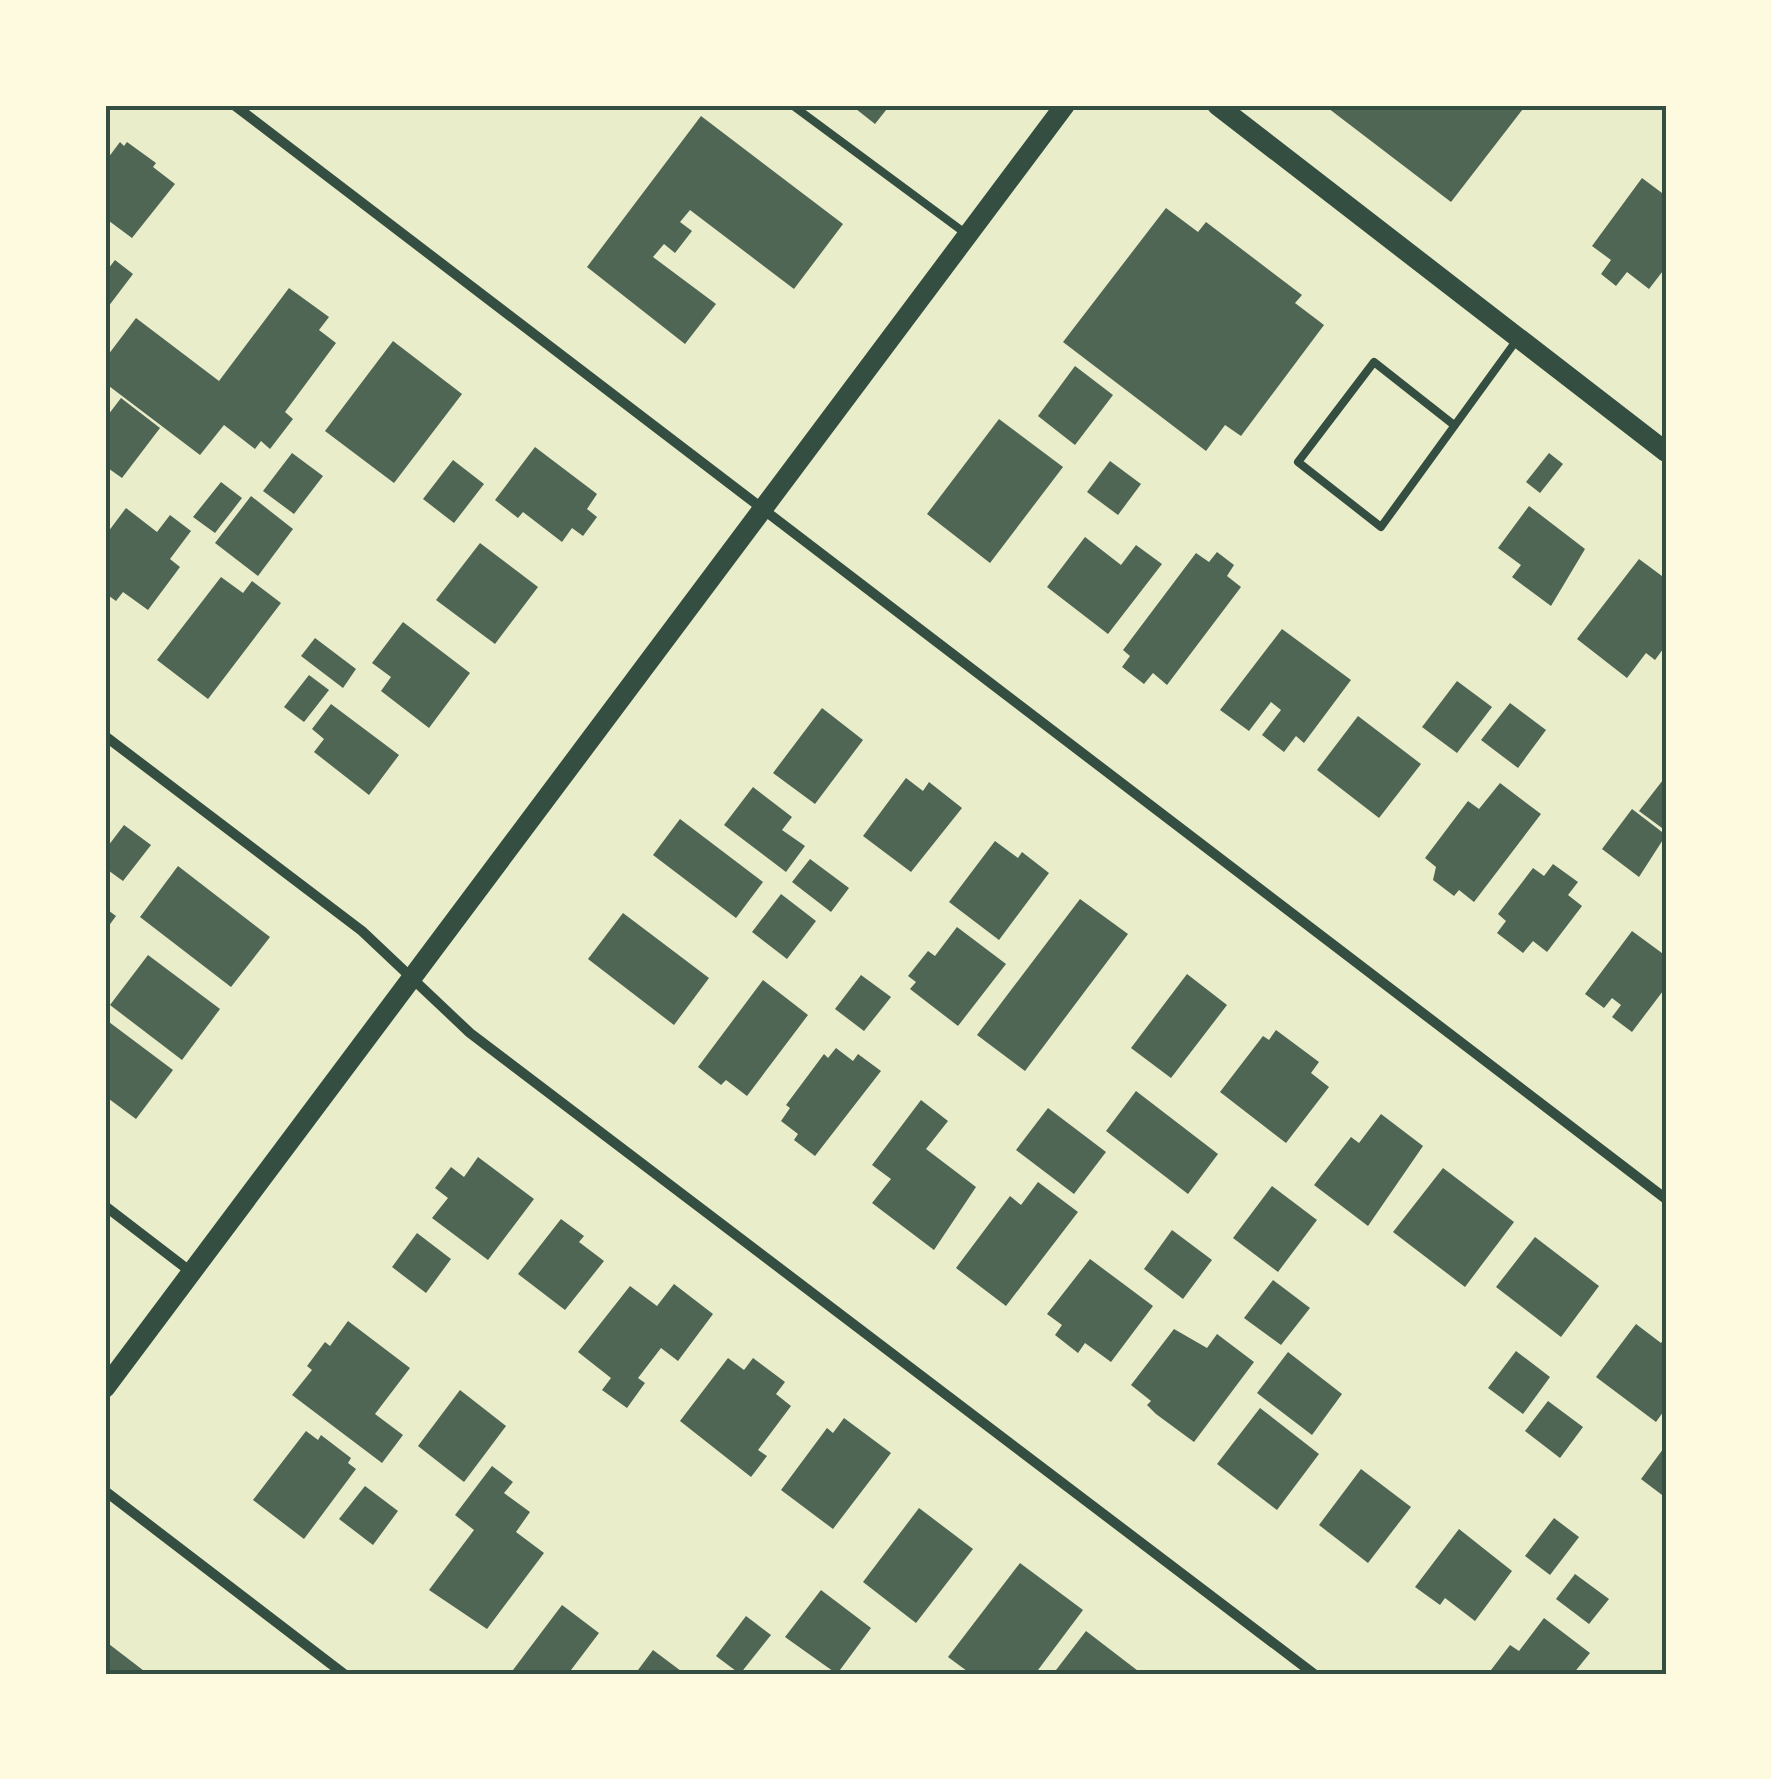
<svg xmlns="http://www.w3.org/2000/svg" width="1771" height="1779" viewBox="0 0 1771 1779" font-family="Mulish,sans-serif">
<rect width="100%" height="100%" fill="#e9edc9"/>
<g fill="#4f6655">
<path d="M851,105H890L875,124Z"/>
<path d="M1324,105H1526L1451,202Z"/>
<path d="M701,116L843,224L794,289L690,210L680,222L692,231L675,253L664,244L653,257L716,304L685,344L587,267Z"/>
<path d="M120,142L124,146L127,142L156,163L153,167L175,184L132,238L105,218V162Z"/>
<path d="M1642,178L1666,196V267L1649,289L1627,272L1616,286L1601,274L1611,260L1592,246Z"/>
<path d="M1166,208L1198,232L1206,222L1302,295L1295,303L1324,325L1241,436L1225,425L1206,451L1063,342Z"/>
<path d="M115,260L133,274L108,307L105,273Z"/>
<path d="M289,288L329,317L319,330L336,343L285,412L293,419L270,449L261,441L255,449L224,425L200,455L105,383V359L136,318L219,381Z"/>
<path d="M393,341L462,394L394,483L325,431Z"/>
<path d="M1075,366L1113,395L1075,445L1038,416Z"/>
<path d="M121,398L160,428L122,478L105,466V419Z"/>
<path d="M999,419L1063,467L990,563L927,514Z"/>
<path d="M535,447L597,494L587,509L597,517L583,536L572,528L562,542L523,512L518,518L495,500Z"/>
<path d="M292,453L323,476L294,514L263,491Z"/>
<path d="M1549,453L1563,464L1540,493L1526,482Z"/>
<path d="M453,460L484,484L454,523L423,499Z"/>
<path d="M1110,461L1141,484L1118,515L1087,492Z"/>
<path d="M221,482L242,498L215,533L193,517Z"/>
<path d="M251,496L293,529L258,576L215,543Z"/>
<path d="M1529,506L1585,549L1551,606L1512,577L1521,565L1498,548Z"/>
<path d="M126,508L157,532L170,515L191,531L170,559L180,567L148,610L123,592L116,601L105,593V536Z"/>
<path d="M1085,537L1121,565L1136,545L1162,564L1108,634L1047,587Z"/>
<path d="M480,543L538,587L495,644L436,600Z"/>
<path d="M1217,552L1234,565L1227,576L1241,587L1167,685L1153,673L1144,684L1122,667L1130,656L1123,650L1196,553L1209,562Z"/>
<path d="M1639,559L1666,579V645L1655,660L1646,653L1627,678L1577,639Z"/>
<path d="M221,577L243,593L252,581L281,603L208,699L157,660Z"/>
<path d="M403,622L470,673L429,728L381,691L391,677L372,663Z"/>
<path d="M1282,629L1351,680L1304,743L1296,736L1284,752L1262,735L1281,710L1271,702L1249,731L1220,710Z"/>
<path d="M315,638L356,669L343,688L301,656Z"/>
<path d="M309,675L329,690L304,722L284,707Z"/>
<path d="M1457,681L1492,707L1457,753L1422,727Z"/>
<path d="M1510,703L1546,730L1518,768L1481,740Z"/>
<path d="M331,704L399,755L369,795L314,752L324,739L312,729Z"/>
<path d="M822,708L863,740L815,804L773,773Z"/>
<path d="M1358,716L1421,764L1379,818L1317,770Z"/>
<path d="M1666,776V831L1639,811Z"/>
<path d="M906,778L923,791L929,782L962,808L911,872L863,836Z"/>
<path d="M1500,783L1541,814L1474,902L1459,890L1454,896L1433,880L1436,867L1425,858L1468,801L1479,809Z"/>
<path d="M753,787L792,817L782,830L805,846L786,872L724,825Z"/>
<path d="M1632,809L1666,835L1639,877L1602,849Z"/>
<path d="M680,819L763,882L736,918L653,855Z"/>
<path d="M124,825L151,845L123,881L105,868V850Z"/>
<path d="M995,841L1018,858L1022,852L1049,873L999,940L949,902Z"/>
<path d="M810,859L849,888L831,912L792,882Z"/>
<path d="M1553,864L1578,882L1568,895L1582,906L1547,952L1533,941L1523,953L1497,933L1506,921L1498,914L1533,868L1544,876Z"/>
<path d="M178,866L270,937L231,987L140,917Z"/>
<path d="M781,894L816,921L787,959L752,932Z"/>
<path d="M1080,899L1128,934L1025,1071L977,1035Z"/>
<path d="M105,908L116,916L105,931Z"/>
<path d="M623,913L709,978L674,1025L588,959Z"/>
<path d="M957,927L1006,964L958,1026L910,989L916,982L908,976L928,951L935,956Z"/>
<path d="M1632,931L1666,956V987L1632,1032L1612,1017L1621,1005L1612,998L1604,1008L1585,994Z"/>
<path d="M148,955L220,1009L182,1060L110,1005Z"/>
<path d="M1187,974L1227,1005L1171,1078L1131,1048Z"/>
<path d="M861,975L891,997L864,1031L835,1009Z"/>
<path d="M763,980L808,1015L747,1096L726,1080L721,1085L698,1067Z"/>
<path d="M105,1019L173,1070L136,1119L105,1096Z"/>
<path d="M1276,1030L1319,1062L1311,1073L1329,1087L1286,1143L1220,1092L1263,1036L1269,1040Z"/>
<path d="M836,1048L853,1061L858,1054L881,1071L815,1156L794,1140L798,1134L781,1121L790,1108L786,1105L824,1054L828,1058Z"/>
<path d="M1136,1091L1218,1154L1188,1194L1106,1131Z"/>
<path d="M921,1100L948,1121L926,1149L976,1187L934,1250L872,1203L891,1179L872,1165Z"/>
<path d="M1048,1108L1106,1152L1074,1194L1016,1150Z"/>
<path d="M1381,1114L1423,1146L1368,1226L1314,1185L1351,1137L1359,1143Z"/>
<path d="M478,1157L534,1199L488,1260L432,1218L448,1198L435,1188L451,1167L464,1177Z"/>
<path d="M1443,1168L1514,1222L1465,1287L1393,1232Z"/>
<path d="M1038,1182L1078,1212L1006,1306L956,1268L1010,1196L1021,1205Z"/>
<path d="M1272,1186L1317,1220L1278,1272L1233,1238Z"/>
<path d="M561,1219L584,1236L579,1242L604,1261L565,1310L518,1274Z"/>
<path d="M1172,1230L1212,1260L1183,1299L1144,1269Z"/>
<path d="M417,1233L451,1259L426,1293L392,1267Z"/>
<path d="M1535,1237L1599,1286L1561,1337L1496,1287Z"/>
<path d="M1090,1259L1153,1306L1111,1362L1085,1343L1078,1353L1055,1335L1062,1325L1047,1314Z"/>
<path d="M1273,1280L1310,1308L1281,1345L1244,1318Z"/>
<path d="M674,1284L713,1314L678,1361L661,1348L638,1378L645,1383L627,1408L602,1390L611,1378L578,1352L630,1286L657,1306Z"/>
<path d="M348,1321L410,1368L375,1414L403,1435L382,1463L292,1395L312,1370L307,1366L325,1342L330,1346Z"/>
<path d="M1636,1324L1661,1343L1666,1336V1408L1656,1422L1596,1377Z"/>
<path d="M1174,1329L1207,1348L1217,1334L1254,1362L1194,1442L1156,1414L1147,1405L1151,1401L1131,1385Z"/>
<path d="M1516,1351L1550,1377L1523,1414L1488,1388Z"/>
<path d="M1288,1352L1342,1394L1312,1435L1257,1393Z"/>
<path d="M728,1358L744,1370L753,1358L785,1382L776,1394L791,1406L758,1450L767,1456L751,1477L680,1421Z"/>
<path d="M460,1390L506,1426L464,1482L418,1446Z"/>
<path d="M1548,1401L1583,1427L1560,1458L1525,1431Z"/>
<path d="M1260,1408L1319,1454L1277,1510L1217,1464Z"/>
<path d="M844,1418L891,1453L833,1529L781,1490L827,1428L833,1433Z"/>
<path d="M306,1431L318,1440L321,1435L351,1458L348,1463L356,1469L304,1539L253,1500Z"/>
<path d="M1666,1445V1498L1641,1479Z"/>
<path d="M492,1466L513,1482L504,1493L530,1512L516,1532L544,1553L487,1629L429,1590L474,1530L455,1515Z"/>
<path d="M1361,1469L1411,1507L1368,1563L1319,1525Z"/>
<path d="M365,1486L398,1511L373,1545L339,1519Z"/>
<path d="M919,1508L973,1549L916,1623L863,1582Z"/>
<path d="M1554,1518L1579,1537L1550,1575L1525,1556Z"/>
<path d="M1459,1529L1512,1571L1475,1621L1445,1598L1440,1605L1415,1587Z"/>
<path d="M1020,1563L1083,1610L1035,1674H971L948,1657Z"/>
<path d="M1575,1574L1609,1599L1589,1624L1556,1599Z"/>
<path d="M821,1590L871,1628L837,1674L785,1637Z"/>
<path d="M562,1605L599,1633L568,1674H518L513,1670Z"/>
<path d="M746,1616L771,1635L740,1674L716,1656Z"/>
<path d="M1544,1618L1590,1653L1573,1674H1488L1510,1645L1519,1651Z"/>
<path d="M1086,1631L1142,1674H1053Z"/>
<path d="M105,1641L148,1674H105Z"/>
<path d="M653,1650L685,1674H635Z"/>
</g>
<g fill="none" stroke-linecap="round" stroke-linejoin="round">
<g stroke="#344e41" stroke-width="8">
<path d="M792,105L965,233"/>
<path d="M1454,425L1374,362L1298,462L1381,527L1516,341"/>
</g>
<g stroke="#344e41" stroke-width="10">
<path d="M234,105L1666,1199"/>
<path d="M105,736L362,931L470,1033L1314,1674"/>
<path d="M105,1206L191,1272"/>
<path d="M105,1491L344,1674"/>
</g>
<g stroke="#344e41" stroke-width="20">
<path d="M1217,105L1666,452"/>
<path d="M105,1388L1065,105"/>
</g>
</g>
<rect width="1771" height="1779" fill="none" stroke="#fefae0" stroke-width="215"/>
<rect x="108" y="108" width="1556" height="1564" fill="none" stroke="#344e41" stroke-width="4"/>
</svg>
